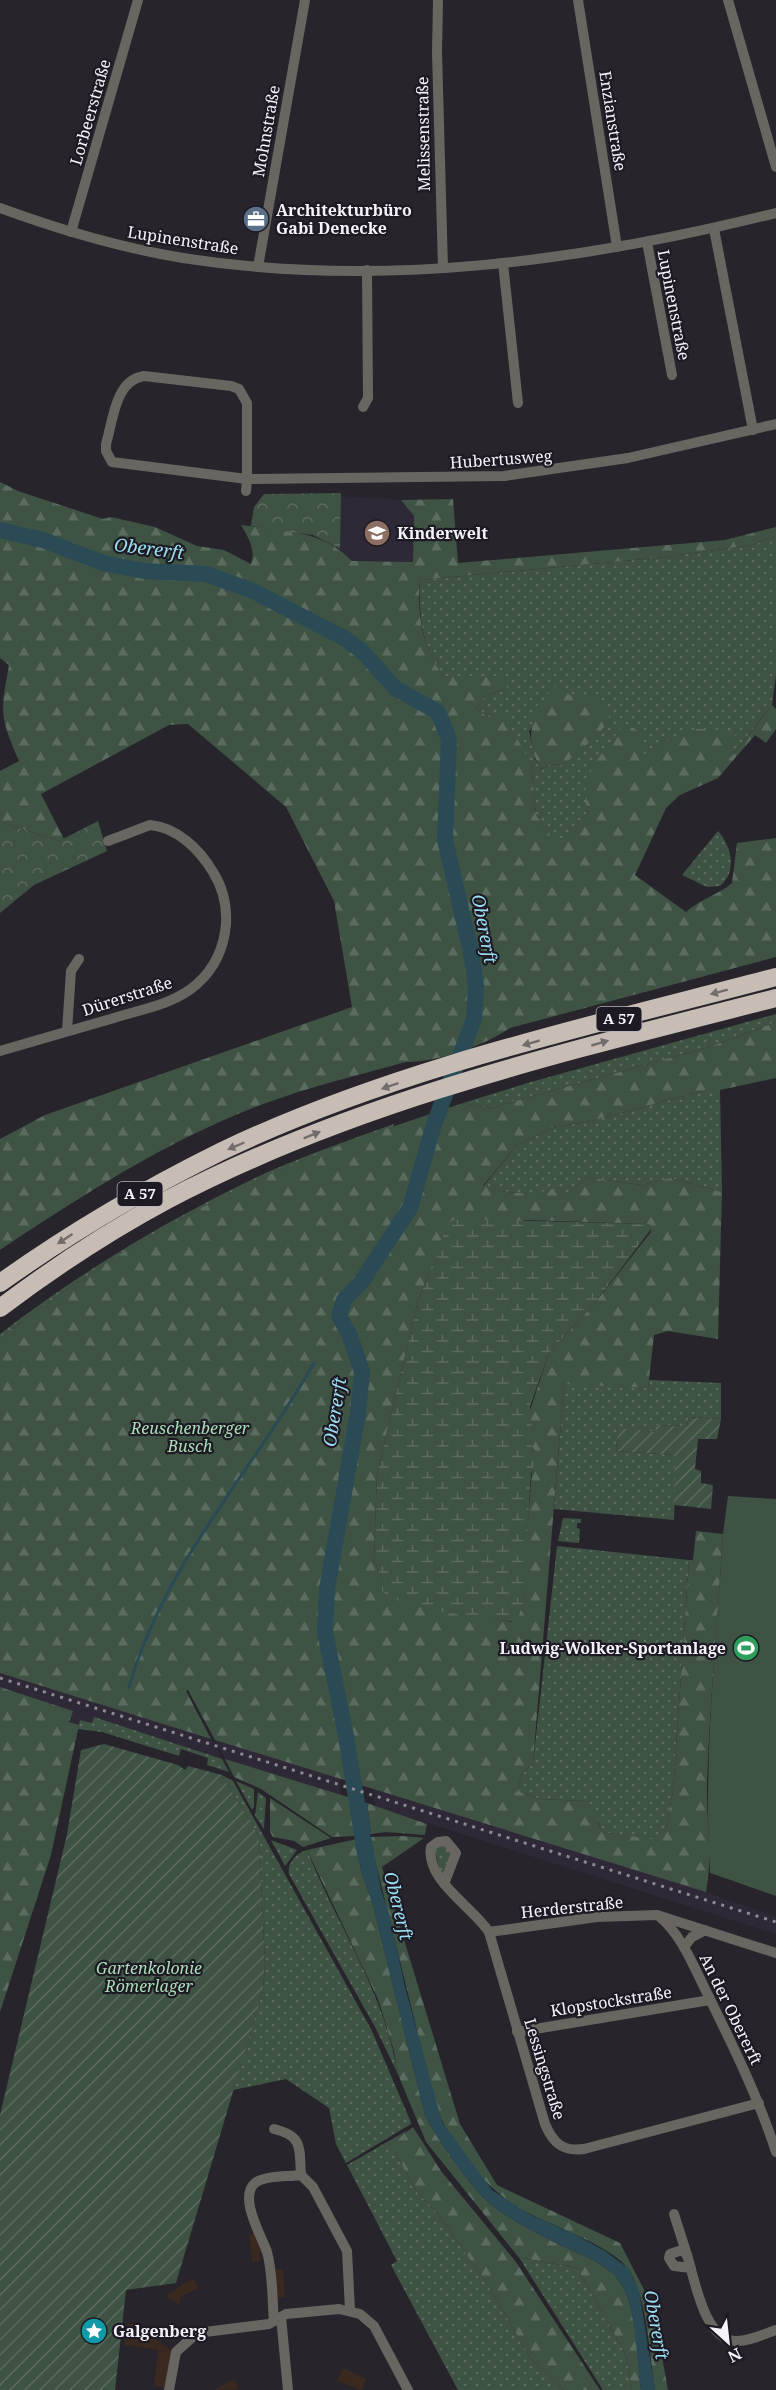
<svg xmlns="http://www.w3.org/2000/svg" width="776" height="2390" viewBox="0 0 776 2390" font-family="'Noto Serif',serif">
<defs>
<pattern id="grass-dots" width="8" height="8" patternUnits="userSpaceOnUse" patternTransform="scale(1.5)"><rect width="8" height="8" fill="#3e5344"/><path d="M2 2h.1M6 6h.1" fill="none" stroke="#5a6c60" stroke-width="1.8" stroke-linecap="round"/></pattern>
<pattern id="forest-firs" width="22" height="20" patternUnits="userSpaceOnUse" patternTransform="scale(1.5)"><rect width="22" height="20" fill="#3e5344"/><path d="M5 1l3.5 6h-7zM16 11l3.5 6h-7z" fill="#5a6c60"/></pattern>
<pattern id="wetland-marsh" width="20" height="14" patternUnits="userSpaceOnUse" patternTransform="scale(1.5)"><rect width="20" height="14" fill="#3e5344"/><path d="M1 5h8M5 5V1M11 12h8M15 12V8" fill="none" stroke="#5a6c60"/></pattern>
<pattern id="park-crowns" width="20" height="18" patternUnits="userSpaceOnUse" patternTransform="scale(1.5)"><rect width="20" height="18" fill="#3e5344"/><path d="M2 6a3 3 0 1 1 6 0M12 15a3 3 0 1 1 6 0" fill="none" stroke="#5a6c60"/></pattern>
<pattern id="garden-furrows" width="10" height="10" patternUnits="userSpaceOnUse" patternTransform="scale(1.5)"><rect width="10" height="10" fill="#3e5344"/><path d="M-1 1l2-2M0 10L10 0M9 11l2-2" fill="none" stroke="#5a6c60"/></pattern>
</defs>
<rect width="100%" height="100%" fill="#27242c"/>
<g fill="#39291f">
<path d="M253,2230L264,2253H259L260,2261L252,2262L249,2235L253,2234Z"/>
<path d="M283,2269L285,2297H277L274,2270Z"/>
<path d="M193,2278L198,2288L181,2297L179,2305L165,2296Z"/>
<path d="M127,2324H134L171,2350L165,2387L154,2386L158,2350L124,2345Z"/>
<path d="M343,2368L366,2379L362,2390L337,2381Z"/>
<path d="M234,2379L239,2389L214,2390Z"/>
</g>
<g fill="#2f2937">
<path d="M341,496L401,500L414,516L413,562L352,561L340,549Z"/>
<path d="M0,1673L211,1739L222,1759L94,1717L92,1723L81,1720L79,1725L69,1722L72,1713L0,1687Z"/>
<path d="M215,1740L340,1778L341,1795L225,1759Z"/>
<path d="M373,1789L667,1878L776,1917V1934L380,1808L375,1805Z"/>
</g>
<g fill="url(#grass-dots)" fill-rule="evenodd">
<path d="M776,536V675L772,705L730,758L736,731L672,739L640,758L588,810L581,826L565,839H552L536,815L531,763L490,718L476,709L485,696L507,688L443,676C421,646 419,616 420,580L656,558L753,545ZM575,697L579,749L562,765L551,764L541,769L535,759L529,731L552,703Z"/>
<path d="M718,831C731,846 738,871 720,886L707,887L682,875Z"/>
<path d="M776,1014V1022L709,1047L490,1108L463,1103L531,1082Z"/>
<path d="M707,1090H720L722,1192L671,1178L641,1185L587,1177L567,1194L559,1187C533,1198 509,1193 483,1187L517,1145L552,1128L591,1121Z"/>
<path d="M394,1124L392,1128C346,1144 300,1160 256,1181C165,1224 80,1276 0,1338V1334C79,1273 164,1222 253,1179C299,1157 347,1141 394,1124Z"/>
<path d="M649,1380L721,1383V1419L689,1417L687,1426L657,1425L655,1432L618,1429L616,1451L676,1455L674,1520L554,1509L564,1383L648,1388Z"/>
<path d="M563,1518L581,1519V1523H577V1528L580,1529L579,1543L558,1541Z"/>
<path d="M557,1546L689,1560L673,1791L666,1828L652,1840L601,1832L599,1823L584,1801L540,1799L517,1791L522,1774L533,1763Z"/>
<path d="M94,1717L222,1759L229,1772L207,1765L208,1758L181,1749L179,1756L102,1732L78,1729L80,1720L92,1723Z"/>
<path d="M222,1775L233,1781L371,2029L410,2120L411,2124L346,2163L336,2144L329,2108L286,2079L233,2090L263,1991L265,1964L259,1836Z"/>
<path d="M236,1781L254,1789V1807L252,1810Z"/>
<path d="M258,1792L266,1798L264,1829L255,1816Z"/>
<path d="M271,1840L297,1850L285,1866Z"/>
<path d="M447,1844L452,1853L446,1874H441L434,1849Z"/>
<path d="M307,1850C336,1924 385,1992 397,2072L375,2027L289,1874C287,1863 296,1853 307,1850Z"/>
<path d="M408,2130L388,2147L396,2154L417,2192L437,2213L486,2282L531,2359L563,2390H458L391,2265L397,2261L347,2165Z"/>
<path d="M522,2258L577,2268L626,2355L632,2390H603L520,2259Z"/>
</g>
<g fill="url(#forest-firs)" fill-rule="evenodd">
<path d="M0,482L18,491L103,519L111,517L155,527L197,546L224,550L251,564C256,549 248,537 241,525C281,530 323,530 352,561L413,562L414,516L401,500L453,499L458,563L725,540L776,527V536L753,545L656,558L420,580C417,615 422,647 443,676H505L507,688L485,696L476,709L490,718L503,714L531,763L536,815L553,839C572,839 581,827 588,810C576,778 606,749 624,724L640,732V757L672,739L696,729L736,731L731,757L772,705L776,709V729L766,743L755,735L718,778L680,795L666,808L635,875L686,912C700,899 718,895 732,883L737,843L776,838V957L510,1028C486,1045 435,1063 406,1062C359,1075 312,1086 266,1103C171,1138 84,1194 0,1250V1139L45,1115L352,1007L334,901L286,807L188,724L169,725L41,794L64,839L59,841L0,822V771L19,761C0,717 0,713 9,665L0,658Z"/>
<path d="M554,686L574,697H594L607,710L610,721C594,738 580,752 562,765L551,764L541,769C527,746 530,730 537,705L552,703L548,691Z"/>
<path d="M776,1022V1078L720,1090H707L591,1121L552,1128L517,1145L483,1186C508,1194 534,1197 559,1187L567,1194L587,1177L641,1185L671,1178L722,1192L718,1339L668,1331L654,1335L648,1388L564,1384L533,1763L522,1774L517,1791L540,1799L584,1801L593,1809L602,1832L652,1839L666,1828L673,1791L689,1560H693L696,1531L723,1534C718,1617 710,1699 707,1782C706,1819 713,1857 706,1892L215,1740L188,1690L186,1691L211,1739L0,1673V1338C80,1276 166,1223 257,1180C323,1149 394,1126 463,1103L490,1108L709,1047ZM525,1220L649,1224L651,1232L594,1304L549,1353L530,1410L529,1442L534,1450L525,1554L523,1605L511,1622L464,1613L383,1591L382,1579L374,1560L377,1474L418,1301L430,1270Z"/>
<path d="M0,1687L73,1711L69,1722L79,1725L51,1855L0,2012Z"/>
<path d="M225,1759L351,1798L357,1836L332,1837L261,1789L234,1777Z"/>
<path d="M270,1798L331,1838L303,1847L294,1841L273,1837L270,1832Z"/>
<path d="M367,1803L427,1824L425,1835L386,1832L371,1834Z"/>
<path d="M402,1836L424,1838L382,1867L460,2124L497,2185L620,2243L653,2307L668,2390H655C649,2354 648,2301 629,2270C615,2248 554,2226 530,2214C488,2193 454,2150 436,2107L373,1852L371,1837Z"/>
<path d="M357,1839L361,1871L373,1905L425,2115C435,2136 469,2184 486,2200C503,2216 531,2230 552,2241C576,2254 609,2261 623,2287C636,2309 638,2363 641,2390H632L626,2355L577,2268L523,2258L520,2259L426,2142L397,2072L394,2051L378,1999L307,1850Z"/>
<path d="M413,2127L441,2171L516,2262L600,2390H563L531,2359L486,2282L437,2213L417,2192L396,2154L387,2147Z"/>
</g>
<path fill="url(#wetland-marsh)" d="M459,1219L649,1224L652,1228L594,1304L549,1353L530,1406L532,1431L529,1442C537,1452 535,1463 531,1474L523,1605L516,1622L441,1612L388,1597L382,1591V1579L374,1560L377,1474L418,1301L446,1228L451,1221Z"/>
<g fill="url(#park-crowns)">
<path d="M341,493L340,549L313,535L251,526L254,507L264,494Z"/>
<path d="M98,821L107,851L34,885L0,913V822L59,841Z"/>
</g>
<g fill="url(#garden-furrows)">
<path d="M689,1417L721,1419L717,1439H698L695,1469L701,1471V1483L713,1485L711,1509L674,1505L675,1455L616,1451L618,1428L655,1432L656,1425L687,1426Z"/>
<path d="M104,1744L178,1765L185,1770L188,1766L222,1775L259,1836L265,1964L263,1991L176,2283L126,2290L115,2390H0V2115L67,1834L81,1750Z"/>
</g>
<path fill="#3e5344" d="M728,1496L776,1499V1896L710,1873C703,1760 716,1647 723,1534Z"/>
<g fill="#2a4b55">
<path d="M351,1798L367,1803L371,1834L357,1836Z"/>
<path d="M371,1837L381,1890L389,1913L405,1987L442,2122L492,2190L529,2214L574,2234L605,2251L628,2268L639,2290L655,2390H641C637,2363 636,2309 623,2287C609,2261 576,2254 552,2241C531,2230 503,2216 486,2200C469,2184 435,2136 425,2115L373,1905L361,1871L357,1839Z"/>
</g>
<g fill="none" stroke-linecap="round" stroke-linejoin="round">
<path stroke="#2a4b55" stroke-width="3" d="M129,1687C166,1560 251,1474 314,1363"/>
<path stroke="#2a4b55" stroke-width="16" d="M0,530L43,540L103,563L144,571L206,574L253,591L344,638L362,651L395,688L438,712L449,740L445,840L471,952L476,985L474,1019L434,1124L410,1208L362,1281L344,1300L339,1316L350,1336L362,1372L358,1413L327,1589L325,1632L346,1736L366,1859"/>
<g stroke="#696561" stroke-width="10">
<path d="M438,0L437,52L443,268"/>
<path d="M578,0L617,247"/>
<path d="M728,0L776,167"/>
<path d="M0,208C60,230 121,248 183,258C381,289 584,261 776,213"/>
<path d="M714,229L753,430"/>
<path d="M71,232L138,0"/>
<path d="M647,242L672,375"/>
<path d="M503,263L518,403"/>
<path d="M258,267L305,0"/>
<path d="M363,407L368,398L367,270"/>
<path d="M246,491L247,479V403L239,389L231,386L144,376C115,380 113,421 106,444V451L112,462L247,479L504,476L628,458L776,424"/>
<path d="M67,1031L71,971L79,959"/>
<path d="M0,1051C38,1040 76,1029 114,1018C142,1009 175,1004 197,984C215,968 224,948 226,924C227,906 223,888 213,872C200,850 177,827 150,825L108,841"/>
<path d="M444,1884L456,1853L446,1841L438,1842L431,1847C425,1880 473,1907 489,1932L545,2124C553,2143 563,2152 584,2149L759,2103"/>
<path d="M660,1917C682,1936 693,1965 706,1991C732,2044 758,2096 776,2152"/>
<path d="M489,1932L597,1917L657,1915L776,1953"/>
<path d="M684,1947L692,1937L705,1930"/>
<path d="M517,2032L710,2000"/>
<path d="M274,2129C304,2136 299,2149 301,2175"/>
<path d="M674,2214L687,2255"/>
<path d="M691,2268L674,2266L669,2258L670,2254L682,2250L687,2255C695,2280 704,2339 735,2341C748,2342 764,2334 776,2330"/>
<path d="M281,2317L288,2390"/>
<path d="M274,2321C272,2299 273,2273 267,2252C262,2237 238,2197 255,2183C266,2175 288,2177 301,2175L313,2187L347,2251L350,2310"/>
<path d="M169,2390L176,2352L197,2333L269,2324L286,2314L339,2309L360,2314L374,2326L408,2390"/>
</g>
<g stroke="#c7bdb4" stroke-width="18">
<path d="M0,1283C70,1233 145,1189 222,1151C393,1069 593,1025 776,977"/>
<path d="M0,1308C53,1268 109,1231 167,1200C357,1100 569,1051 776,998"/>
</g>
<path stroke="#8c8990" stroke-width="3" stroke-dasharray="3 6" stroke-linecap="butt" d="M0,1678L776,1922"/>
</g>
<defs><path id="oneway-solid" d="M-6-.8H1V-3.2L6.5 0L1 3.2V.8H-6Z" transform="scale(1.5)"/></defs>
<g fill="#726c6c">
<use href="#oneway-solid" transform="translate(719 992) rotate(165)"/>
<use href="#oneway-solid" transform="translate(531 1043) rotate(164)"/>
<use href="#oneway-solid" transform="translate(600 1043) rotate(-16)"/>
<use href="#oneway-solid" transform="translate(390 1086) rotate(161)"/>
<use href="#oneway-solid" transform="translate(312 1135) rotate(-22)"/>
<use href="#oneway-solid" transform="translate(236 1146) rotate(157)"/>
<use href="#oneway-solid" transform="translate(65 1239) rotate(147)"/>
</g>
<defs>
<symbol id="office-disc" viewBox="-11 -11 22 22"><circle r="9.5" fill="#5c6f8a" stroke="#1e1a23"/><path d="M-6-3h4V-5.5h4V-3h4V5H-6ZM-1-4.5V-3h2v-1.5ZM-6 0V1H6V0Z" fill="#fff"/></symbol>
<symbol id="school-disc" viewBox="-11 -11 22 22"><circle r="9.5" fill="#8d6e63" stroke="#1e1a23"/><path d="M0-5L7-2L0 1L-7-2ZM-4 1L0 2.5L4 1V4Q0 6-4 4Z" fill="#fff"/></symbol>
<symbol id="stadium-disc" viewBox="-11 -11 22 22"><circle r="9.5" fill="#2e9e5b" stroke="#1e1a23"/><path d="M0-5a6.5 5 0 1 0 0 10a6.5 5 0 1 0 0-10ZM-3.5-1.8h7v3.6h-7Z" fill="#fff"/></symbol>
<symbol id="sight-disc" viewBox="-11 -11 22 22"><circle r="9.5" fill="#0f9aa8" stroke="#1e1a23"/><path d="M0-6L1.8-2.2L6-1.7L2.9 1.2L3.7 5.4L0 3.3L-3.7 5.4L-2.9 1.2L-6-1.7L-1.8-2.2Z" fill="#fff"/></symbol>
</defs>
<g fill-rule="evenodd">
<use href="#office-disc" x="241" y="204" width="30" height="30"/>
<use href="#school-disc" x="362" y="518" width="30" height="30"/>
<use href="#stadium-disc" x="731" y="1633" width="30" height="30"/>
<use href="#sight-disc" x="79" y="2316" width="30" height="30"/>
</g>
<g text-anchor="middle" stroke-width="4.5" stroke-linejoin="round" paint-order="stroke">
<g fill="#1e1a23" stroke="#b4b2b9" stroke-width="1.5">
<rect x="596.5" y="1007" width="45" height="24" rx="4.5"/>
<rect x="117.5" y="1182" width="45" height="24" rx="4.5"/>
</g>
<g font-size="15" font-weight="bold" fill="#f5f3f9">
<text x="619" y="1024">A 57</text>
<text x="140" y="1199">A 57</text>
</g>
<g font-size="16" fill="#f5f3f9" stroke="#1e1a23">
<text transform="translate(90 112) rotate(-74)" y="6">Lorbeerstraße</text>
<text transform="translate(613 121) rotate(81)" y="6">Enzianstraße</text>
<text transform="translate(266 131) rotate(-80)" y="6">Mohnstraße</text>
<text transform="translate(423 134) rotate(-91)" y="6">Melissenstraße</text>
<text transform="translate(183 240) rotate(9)" y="6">Lupinenstraße</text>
<text transform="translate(674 305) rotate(79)" y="6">Lupinenstraße</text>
<text transform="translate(501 459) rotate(-4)" y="6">Hubertusweg</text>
<text transform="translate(127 996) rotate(-18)" y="6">Dürerstraße</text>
<text transform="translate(572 1907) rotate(-6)" y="6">Herderstraße</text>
<text transform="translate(611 2001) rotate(-9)" y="6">Klopstockstraße</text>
<text transform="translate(731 2009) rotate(64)" y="6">An der Obererft</text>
<text transform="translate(545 2069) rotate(73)" y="6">Lessingstraße</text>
</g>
<g font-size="16" font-weight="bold" fill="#f5f3f9" stroke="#1e1a23" text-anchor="start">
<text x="276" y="216">Architekturbüro<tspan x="276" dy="18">Gabi Denecke</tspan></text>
<text x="397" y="539">Kinderwelt</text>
<text x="726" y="1654" text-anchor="end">Ludwig-Wolker-Sportanlage</text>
<text x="113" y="2337">Galgenberg</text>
</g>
<g font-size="16" font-style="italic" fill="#abddb9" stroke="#1e1a23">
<text x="190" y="1434">Reuschenberger<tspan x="190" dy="18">Busch</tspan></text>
<text x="149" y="1974">Gartenkolonie<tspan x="149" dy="18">Römerlager</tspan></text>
</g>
<g font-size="18" font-style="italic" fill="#9bdef2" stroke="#1e1a23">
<text transform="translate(149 549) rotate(7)" y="6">Obererft</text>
<text transform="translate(484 929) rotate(79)" y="6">Obererft</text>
<text transform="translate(335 1412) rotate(-81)" y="6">Obererft</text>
<text transform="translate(398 1906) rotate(76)" y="6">Obererft</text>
<text transform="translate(656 2325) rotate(80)" y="6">Obererft</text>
</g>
</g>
<g transform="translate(728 2342) rotate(153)" stroke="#1e1a23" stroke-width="4.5" paint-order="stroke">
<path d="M0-4.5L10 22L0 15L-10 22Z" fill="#f5f3f9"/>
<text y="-9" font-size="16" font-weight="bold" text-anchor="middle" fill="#f5f3f9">N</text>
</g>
</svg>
